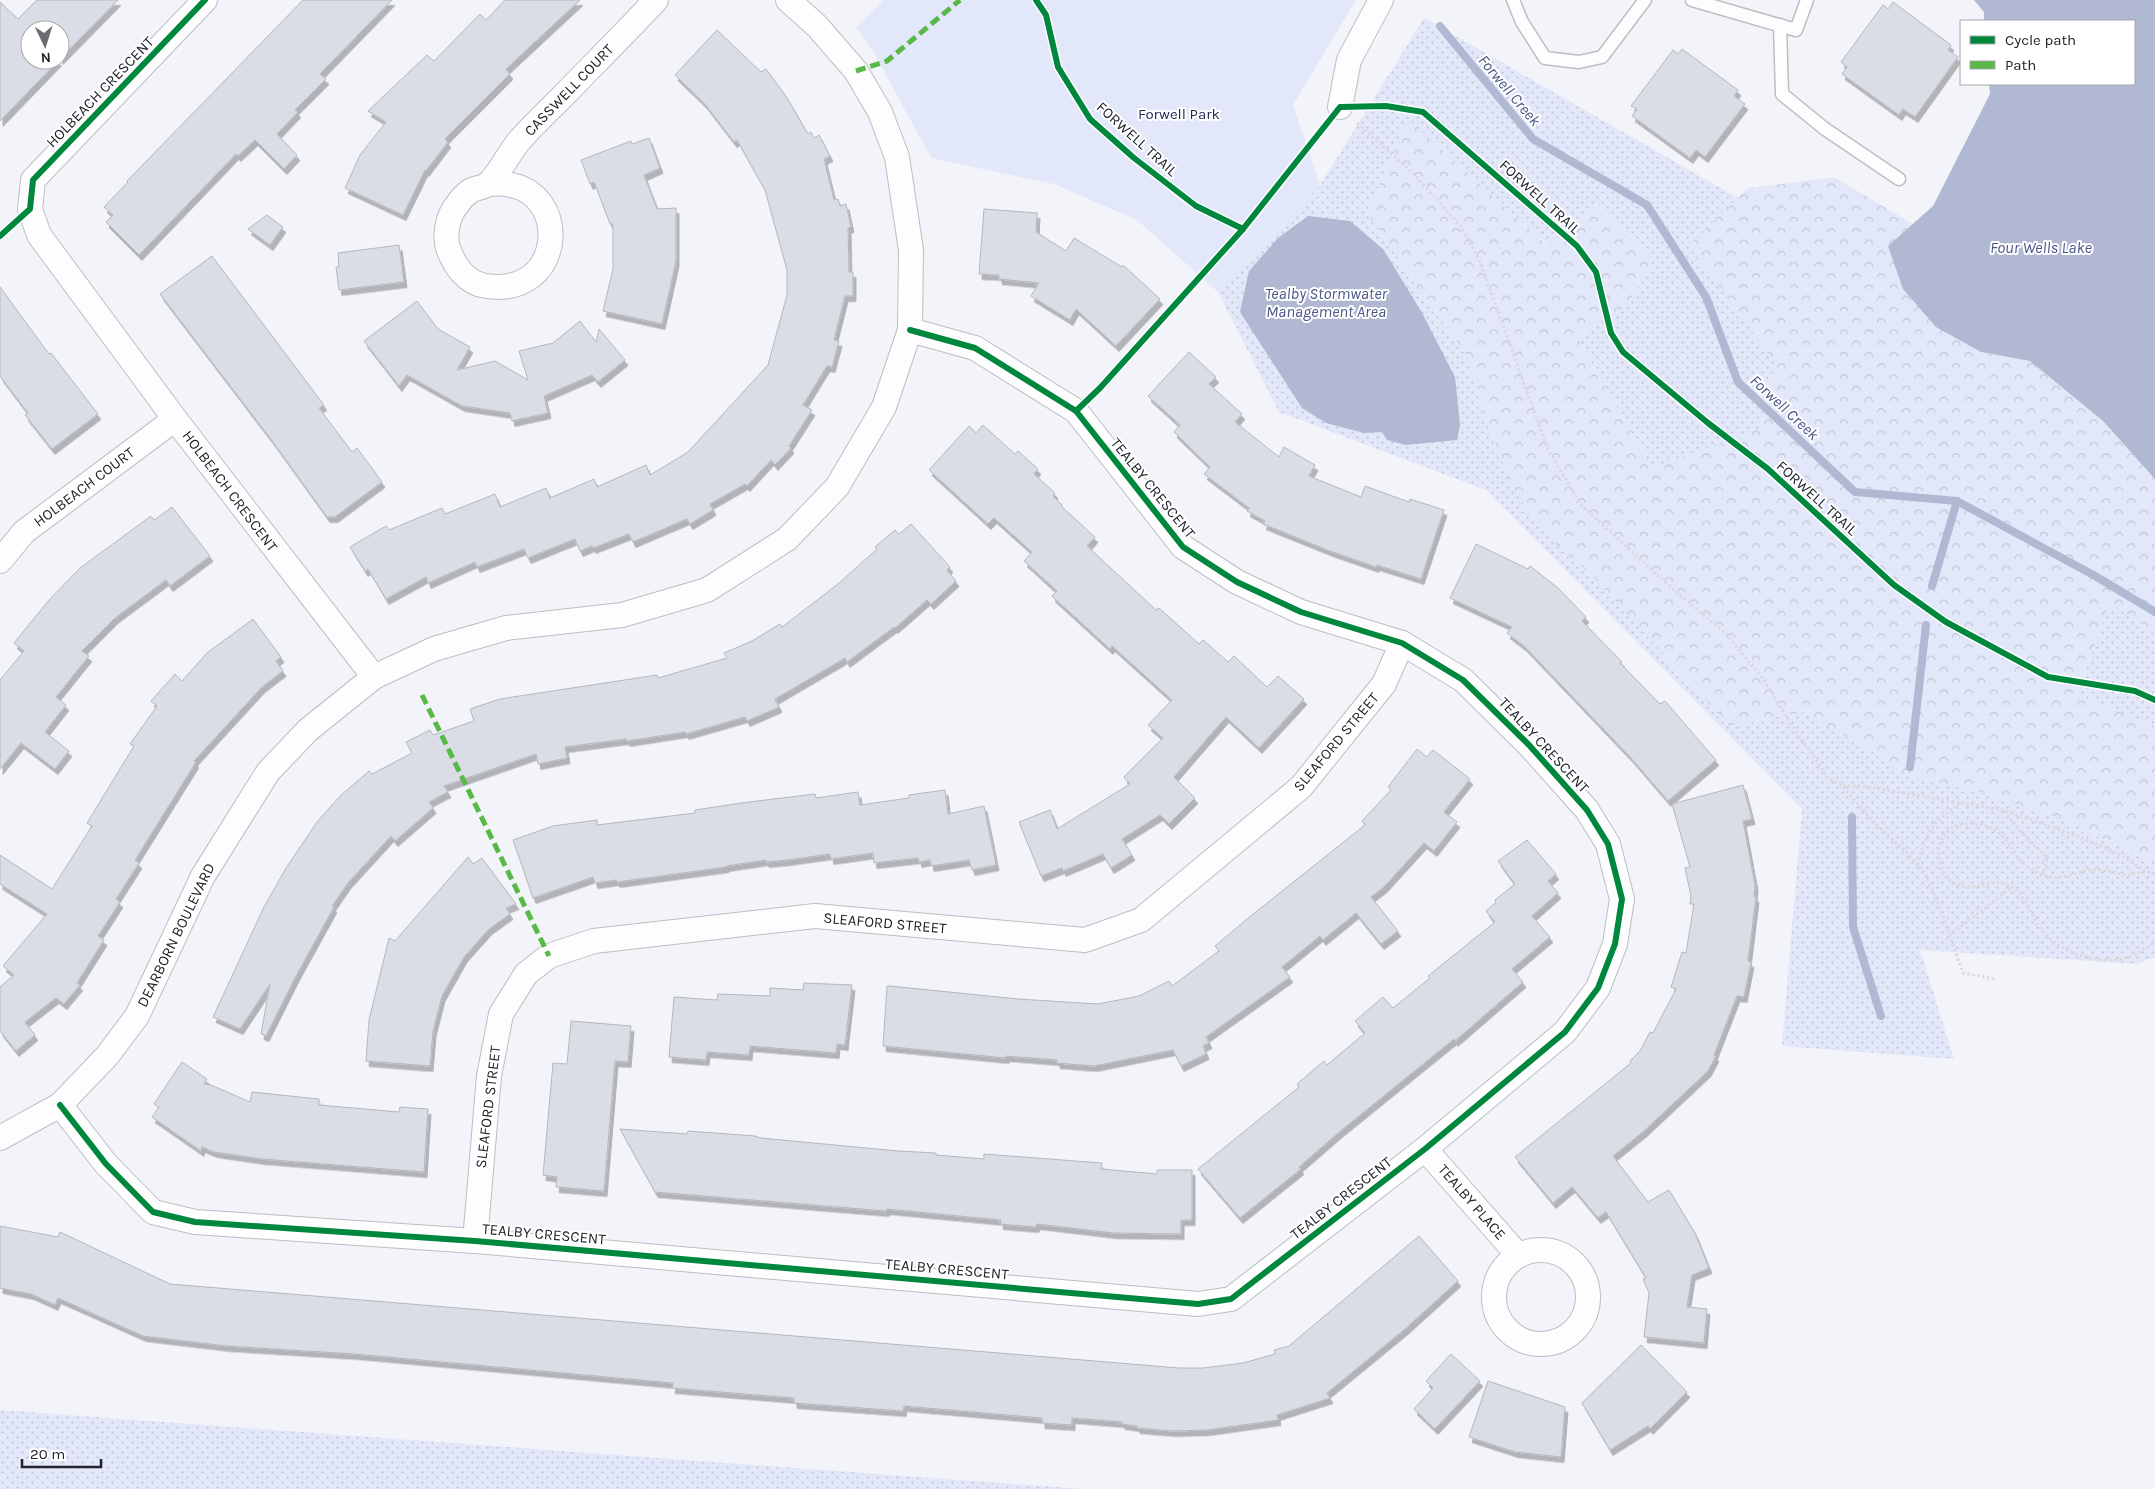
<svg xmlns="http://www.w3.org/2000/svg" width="2155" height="1489" viewBox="0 0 2155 1489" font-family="Karla,sans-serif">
<defs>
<pattern id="grass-dots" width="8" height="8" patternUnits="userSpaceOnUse" patternTransform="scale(1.25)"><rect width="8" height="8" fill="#e2e7fa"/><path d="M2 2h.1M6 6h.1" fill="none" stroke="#c2c6d6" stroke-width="1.8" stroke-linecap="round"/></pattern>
<pattern id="forest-crowns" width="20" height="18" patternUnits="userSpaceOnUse" patternTransform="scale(1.25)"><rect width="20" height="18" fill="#e2e7fa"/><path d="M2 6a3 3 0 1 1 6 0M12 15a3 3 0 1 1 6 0" fill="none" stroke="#c2c6d6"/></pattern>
<filter id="shadow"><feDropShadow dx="3" dy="5.5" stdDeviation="0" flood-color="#0004"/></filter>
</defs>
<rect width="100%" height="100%" fill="#f3f4f9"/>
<g fill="url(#grass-dots)" fill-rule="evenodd">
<path d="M1424,18L1738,198L1690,245L1776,364L1760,429L1652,468L1578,339L1627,306L1654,257L1595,204L1549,246L1408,120L1367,213L1468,358L1489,426L1513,489L1552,541L1595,578L1729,726L1803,712L1872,751L1909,776L1984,793L2064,820L2148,860L2155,856V957L2137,964L1920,950L1954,1059L1782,1046L1802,809L1486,490L1279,412L1218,292L1320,185ZM1273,361L1405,445L1387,440L1382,432L1303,408Z"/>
<path d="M2110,602L2155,634V726L2077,695Z"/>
<path d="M0,1410L1083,1489H0Z"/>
</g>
<path fill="url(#forest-crowns)" d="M1408,119L1548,246L1594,204L1654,257L1627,306L1578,339L1652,468L1761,428L1776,364L1689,245L1748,188L1834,177L1913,224L1888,246L1981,352L2030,361L2103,421L2155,479V634L2110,602L2077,695L2155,726V856L2148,860L2064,820L1984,793L1909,776L1872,751L1803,712L1729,726L1595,578L1552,541L1513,489L1489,426L1468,358L1367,213Z"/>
<path fill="#e2e7fa" d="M884,0H1356L1293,105L1320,185L1218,292L1137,220L1054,184L931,158L873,51L856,27Z"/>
<g fill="#b0b8d2">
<path d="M1974,0H2155V479L2103,421L2030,361L1981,352L1936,327L1903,289L1888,246L1933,206L1990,94L1989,84H2134V21H1984V12Z"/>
<path d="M1308,216L1350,221L1383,249L1421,311L1455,377L1460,425L1457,440L1405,445L1387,440L1382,432L1364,433L1326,423L1302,408L1240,312L1249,271L1278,238Z"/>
</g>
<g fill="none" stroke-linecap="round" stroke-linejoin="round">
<g stroke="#b0b8d2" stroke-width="8">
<path d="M1440,26L1533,139L1647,205L1706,297L1738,382L1855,492L1957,501L2097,577L2155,612"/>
<path d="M1932,586L1957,501"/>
<path d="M1910,767L1926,625"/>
<path d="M1852,817L1853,927L1881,1016"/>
</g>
</g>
<g fill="#dadce6" stroke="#b5b7bd" filter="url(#shadow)">
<path d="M37,0H118L60,59V30H30V60H59L0,121V2L18,19Z"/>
<path d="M303,0H392L320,74L326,79L295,110L298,112L277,134L297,155L284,169L255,140L238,156L236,154L139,255L106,222L113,215L104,207L128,182L127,181Z"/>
<path d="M505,0H580L506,69L510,74L445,139L448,142L426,171L425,170L403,215L345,188L360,155L386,122L368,111L427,55L434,61L480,14L486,20Z"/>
<path d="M1893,2L1951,45L1948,50L1958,57L1915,117L1903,109L1899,115L1842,74L1847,67L1841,62L1883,5L1888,9Z"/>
<path d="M717,30L761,72L766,69L786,96L808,134L811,132L814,138L819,135L830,156L824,159L834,200L838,199L840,206L846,204L851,227L848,228L849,272H853V296H845L834,340L839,341L832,367L827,366L803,405L812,410L789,446L791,448L775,465L771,460L747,486L745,484L710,504L713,510L690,524L687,519L633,542L629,534L593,548L592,546L580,551L575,539L528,558L524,549L477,567L475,562L428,583L426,577L386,599L368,569L365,571L350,547L386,526L389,530L442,508L445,514L495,494L500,507L546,488L550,498L594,479L597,487L646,465L650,475L688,452L768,365L787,295V270L765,190L737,140L734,142L704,103L675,75Z"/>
<path d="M1682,49L1738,90L1734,96L1745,104L1705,157L1696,150L1690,158L1632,116L1637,109L1631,106L1673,50L1678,54Z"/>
<path d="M649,138L660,168L644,175L657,209L676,208V261L662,324L603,311L613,269V224H610L594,182L590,184L581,160L631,141L632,144Z"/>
<path d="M984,209L1037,213L1036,232L1066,251L1074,238L1122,267L1123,265L1160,299L1116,346L1076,309L1070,320L1031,296L1039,283L999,279V275L979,274Z"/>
<path d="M267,215L283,227L270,245L248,229Z"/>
<path d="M399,245L404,282L339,290L336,267H339L338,253Z"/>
<path d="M212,256L324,405L319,408L352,452L357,448L382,482L335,517H327L273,442L160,294Z"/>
<path d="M0,287L49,354L51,353L98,414L52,449L25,415L28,413L0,376Z"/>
<path d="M417,301L438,329L470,347L457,370L495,361L528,380L519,351L553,343L580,321L596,342L599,329L625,360L598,382L592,375L544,396L548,413L512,421L510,413L462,406L407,375L399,386L364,341Z"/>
<path d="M1189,352L1216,377L1209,384L1242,414L1235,422L1279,457L1284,447L1315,465L1309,476L1361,497L1365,486L1409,502L1410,499L1444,510L1421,579L1377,565L1376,567L1330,551L1263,524L1265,521L1247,511L1249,508L1204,474L1210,467L1174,432L1180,425L1148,396Z"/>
<path d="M983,425L1015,454L1018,451L1038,469L1034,474L1055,493L1053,496L1062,505L1061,506L1095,537L1087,546L1156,610L1159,608L1199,644L1203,640L1228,662L1234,656L1267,687L1278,676L1304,699L1259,748L1226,717L1174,777L1195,798L1169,824L1160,815L1122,839L1132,855L1111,868L1103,854L1063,871L1062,868L1041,876L1019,822L1050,810L1057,829L1130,784L1124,777L1163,738L1148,725L1172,700L1112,646L1110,649L1052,596L1057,591L1024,561L1032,552L994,518L988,524L929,470L969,426L976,433Z"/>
<path d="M172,507L210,556L170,586L166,580L115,618L82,651L89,656L56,697L66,705L45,732L69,751L55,769L21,743L0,769V680L24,651L14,643L49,600L80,568L151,516L154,520Z"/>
<path d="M911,524L950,567L947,570L956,581L931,604L927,600L895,628L894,627L847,662L845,658L775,699L779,707L747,721L745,717L686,734L685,732L627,741L626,739L565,747L567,758L538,764L536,754L444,786L448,792L429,802L433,808L395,841L391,836L348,883L332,906L334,907L296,976L266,1036L261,1034L270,984L240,1029L213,1017L264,907L286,868L317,822L340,796L369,771L372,774L412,753L406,742L430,730L433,735L474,721L470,709L500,699L657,675L658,678L727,658L724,653L752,641L780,624L782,627L838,584L877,549L875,547L895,530L899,534Z"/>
<path d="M1476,544L1528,569L1530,566L1558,588L1586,617L1582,621L1622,662L1620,663L1660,704L1665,701L1716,760L1668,801L1631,758L1524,646L1507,633L1512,627L1450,598Z"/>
<path d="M253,619L281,657L276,661L283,671L262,687L194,761L196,762L135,860L139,863L116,899L120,902L98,936L104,940L77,983L80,985L64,1004L56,998L25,1022L35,1035L16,1051L0,1031V987L14,975L3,966L47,914L0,884V855L52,889L92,826L87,823L134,746L130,744L157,706L151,701L175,674L182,681L207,653Z"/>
<path d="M1417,749L1427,757L1433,750L1470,779L1444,812L1457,822L1434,851L1424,843L1384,887L1371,897L1398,931L1381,944L1356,913L1323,940L1320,936L1282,967L1290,977L1206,1037L1209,1043L1203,1046L1206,1054L1181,1066L1173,1050L1094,1066L1057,1063V1060L1006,1056V1058L883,1046L887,986H890L1018,999L1098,1004L1139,996L1169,981L1172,986L1219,951L1215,946L1247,919L1365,825L1362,821L1391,790L1388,787Z"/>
<path d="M1743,785L1752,819L1743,821L1755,885L1754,897H1756L1748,961L1751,962L1744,997L1737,996L1714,1055L1716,1056L1708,1071L1644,1131L1613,1156L1648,1202L1669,1190L1695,1233L1709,1268L1692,1275L1687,1307L1707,1309L1704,1343L1644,1337L1649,1293L1643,1279L1646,1278L1606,1212L1598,1218L1572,1187L1553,1203L1515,1157L1631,1063L1630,1061L1640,1051L1650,1032L1653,1033L1676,989L1671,987L1682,952L1686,953L1694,904H1690L1691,896L1685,868L1690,867L1672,804Z"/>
<path d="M945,790L948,814L984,806L996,865L972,870L969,860L931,866L930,860L919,862L918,858L874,863L873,853L831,859L830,854L787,860L766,862V860L726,866V867L617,882L616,880L595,883L593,877L533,898L513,840L553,826L597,820V825L695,813V810L741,803L815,794L816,798L858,792L860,805L909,798V795Z"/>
<path d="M1527,840L1556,874L1548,881L1558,893L1532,916L1550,937L1512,969L1523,982L1455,1041L1454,1039L1338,1133L1299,1167L1301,1169L1240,1218L1198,1169L1299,1087L1297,1084L1324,1061L1327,1065L1365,1033L1355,1021L1383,997L1393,1008L1430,978L1428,976L1495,922L1486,911L1496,902L1495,900L1515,884L1498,861Z"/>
<path d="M468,857L473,864L482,858L516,904L506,908L510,914L489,929L464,957L442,996L433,1031L430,1066L366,1061L369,1020L389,938L395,941Z"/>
<path d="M804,983L852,985L845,1045L837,1044L836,1053L750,1046L749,1055L707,1052L706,1060L669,1057L674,997L717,1000L718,994L770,996V988L803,990Z"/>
<path d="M571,1021L631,1026L628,1062L615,1061L604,1191L556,1187L557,1177L543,1175L553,1063L567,1064Z"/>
<path d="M182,1062L207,1079L204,1084L211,1085L250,1102L252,1092L319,1099V1105L399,1112L400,1107L428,1109L424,1172L262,1159L214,1152L202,1147L201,1151L152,1117L159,1107L154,1104Z"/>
<path d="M620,1129L687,1134L688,1131L755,1136L761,1138L898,1151L936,1153V1155L984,1159V1154L1102,1163L1101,1169L1157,1174V1170H1192V1220H1181V1234L1113,1233L1037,1224L1036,1227L1000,1224L1001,1220L887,1209L886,1211L655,1192Z"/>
<path d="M0,1226L58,1237L60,1232L170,1284L1179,1368H1203L1243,1363L1275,1354L1274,1350L1289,1346L1419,1236L1458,1281L1405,1329L1327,1393L1330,1398L1277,1415L1278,1420L1207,1430L1173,1431L1137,1428V1426L1122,1424V1422L1072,1418V1425L1042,1423V1418L904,1406L903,1411L794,1403V1398L672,1388L673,1383L355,1354L227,1346L143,1336L58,1298L55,1305L31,1294L0,1288Z"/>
<path d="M1641,1345L1687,1392L1650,1429L1648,1426L1610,1450L1582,1403Z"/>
<path d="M1451,1354L1480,1381L1435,1429L1414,1409L1433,1388L1426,1381Z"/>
<path d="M1488,1381L1565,1407L1561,1457L1515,1452L1469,1437Z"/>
</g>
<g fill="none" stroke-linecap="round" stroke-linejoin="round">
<defs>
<g id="lane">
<path d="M1513,0L1522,22L1545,58L1579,62L1602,57L1645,0"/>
<path d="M1692,0L1796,30L1807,0"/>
<path d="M1780,25L1782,94L1825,129L1899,179"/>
</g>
<g id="street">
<path d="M205,0L33,180L30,209L39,235L175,419L374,677"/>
<path d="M1340,107L1349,60L1381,0"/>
<path d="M488,184C494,184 500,183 506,184C572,192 564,298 486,286C466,283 454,265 448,248C444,234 448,215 457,205C460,200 466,194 470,191C475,188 483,188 488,184C499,174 509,153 519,141C533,125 549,110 564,95C595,63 626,32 656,0"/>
<path d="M0,561L24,532L175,419"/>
<path d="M60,1105L106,1164L153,1212L195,1222L475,1241L1198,1304L1231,1299L1425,1149L1565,1032L1598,988L1615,944L1622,899L1608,844L1587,810L1529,745L1463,680L1402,643L1301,612L1237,582L1183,547L1076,411L975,348L910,330"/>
<path d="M0,1138L60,1105L107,1056L137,1016L203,876L268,772L308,730L374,677L434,649L506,628L622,615L707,590L787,539L837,487L884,407L910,330L911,250L897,157L880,112L856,71L817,26L788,0"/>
<path d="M1425,1149L1518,1255"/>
<path d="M475,1241L489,1076L501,1014L526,974L549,956L594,941L815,916L1085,940L1141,920L1301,787L1384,684L1402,643"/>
<circle cx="1541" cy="1297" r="47"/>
</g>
</defs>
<use href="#lane" stroke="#bcbec4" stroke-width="15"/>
<use href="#street" stroke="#bcbec4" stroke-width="26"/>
<g stroke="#dadadd" stroke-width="3" stroke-dasharray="2.5 2.5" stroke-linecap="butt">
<path d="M1357,123L1414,174L1461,227L1479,259L1548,450L1582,506L1666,583L1726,634L1764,680L1792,726L1829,779L1842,786L1873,821L1905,851L1925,873L1941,911L1963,973L1995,979"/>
<path d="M1843,786H1862L2003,810L2077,836L2121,855L2145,871L2155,874"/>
<path d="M2004,811L2029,841L2047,857L2043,875"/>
<path d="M1918,865C1925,831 1932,824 1960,803"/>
<path d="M2145,871C2120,879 2123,872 2101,870C2071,867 2063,890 2029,868C2011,856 2009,829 1979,824C1970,823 1959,824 1950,829C1933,841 1936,871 1952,882C1977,897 1989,873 2013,888C2026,896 2031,915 2040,928C2059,954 2101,967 2132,956C2140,953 2147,946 2155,943"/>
<path d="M1949,936L2012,887"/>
</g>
<use href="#lane" stroke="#fdfdfe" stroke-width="12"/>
<use href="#street" stroke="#fdfdfe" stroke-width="24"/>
<g stroke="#58b947" stroke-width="5" stroke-dasharray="10 5" stroke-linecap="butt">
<path d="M856,71L887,61L960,0"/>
<path d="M422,695L549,956"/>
</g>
<defs>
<g id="cycleway">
<path d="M1036,0L1046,15L1058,67L1090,119L1134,158L1196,206L1243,229"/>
<path d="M0,236L30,209L33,180L205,0"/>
<path d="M1076,411L1100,388L1243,229L1340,107L1386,106L1423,112L1577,246L1596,272L1611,333L1623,352L1708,423L1768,469L1894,585L1946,622L2048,677L2135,691L2155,700"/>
<path d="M60,1105L106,1164L153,1212L195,1222L475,1241L1198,1304L1231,1299L1425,1149L1565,1032L1598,988L1615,944L1622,899L1608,844L1587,810L1529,745L1463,680L1402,643L1301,612L1237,582L1183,547L1076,411L975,348L910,330"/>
</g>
</defs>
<use href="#cycleway" stroke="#fff" stroke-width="9"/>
<use href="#cycleway" stroke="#00873e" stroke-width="6"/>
</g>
<g text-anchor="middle" stroke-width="4" stroke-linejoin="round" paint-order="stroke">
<g font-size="15" fill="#22242b" stroke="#fff">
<text transform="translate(569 90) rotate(-46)" y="5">CASSWELL COURT</text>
<text transform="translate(100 92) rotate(-46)" y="5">HOLBEACH CRESCENT</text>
<text transform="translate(1137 139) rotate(42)" y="5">FORWELL TRAIL</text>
<text transform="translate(1540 197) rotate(42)" y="5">FORWELL TRAIL</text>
<text transform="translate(84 487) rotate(-37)" y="5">HOLBEACH COURT</text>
<text transform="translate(1153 488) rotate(51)" y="5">TEALBY CRESCENT</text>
<text transform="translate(230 491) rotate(53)" y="5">HOLBEACH CRESCENT</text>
<text transform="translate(1817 498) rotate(42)" y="5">FORWELL TRAIL</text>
<text transform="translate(1336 742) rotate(-50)" y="5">SLEAFORD STREET</text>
<text transform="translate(1544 745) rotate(47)" y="5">TEALBY CRESCENT</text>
<text transform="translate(885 923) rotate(5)" y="5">SLEAFORD STREET</text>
<text transform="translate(176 935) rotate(-64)" y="5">DEARBORN BOULEVARD</text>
<text transform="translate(488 1107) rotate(-83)" y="5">SLEAFORD STREET</text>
<text transform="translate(1341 1198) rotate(-38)" y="5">TEALBY CRESCENT</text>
<text transform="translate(1472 1202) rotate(49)" y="5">TEALBY PLACE</text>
<text transform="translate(544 1234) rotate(5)" y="5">TEALBY CRESCENT</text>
<text transform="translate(947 1269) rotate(5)" y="5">TEALBY CRESCENT</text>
</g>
<g font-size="15" fill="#1d2653" stroke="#fff">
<text x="1179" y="119">Forwell Park</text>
</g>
<g font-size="16" font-style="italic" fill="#485486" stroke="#fff">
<text transform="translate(1510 90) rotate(50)" y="6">Forwell Creek</text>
<text x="2041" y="253">Four Wells Lake</text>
<text x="1326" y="299">Tealby Stormwater<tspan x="1326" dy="18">Management Area</tspan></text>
<text transform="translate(1785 407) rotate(43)" y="6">Forwell Creek</text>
</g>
</g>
<rect x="1960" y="20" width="175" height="65" fill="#ffffff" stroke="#a7a7aa"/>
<rect x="1970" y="36" width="25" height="8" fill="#00873e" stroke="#a7a7aa"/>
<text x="2005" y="45" font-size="15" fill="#22242b">Cycle path</text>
<rect x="1970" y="61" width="25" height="8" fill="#58b947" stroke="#a7a7aa"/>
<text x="2005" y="70" font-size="15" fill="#22242b">Path</text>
<g transform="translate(45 45) rotate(176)"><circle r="24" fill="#ffffff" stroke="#a7a7aa"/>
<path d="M0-4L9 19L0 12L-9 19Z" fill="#6b6d73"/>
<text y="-8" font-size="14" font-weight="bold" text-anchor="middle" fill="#22242b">N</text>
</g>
<path d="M22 1459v8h79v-8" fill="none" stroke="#22242b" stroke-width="2.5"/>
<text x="30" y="1459" font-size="15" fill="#22242b" stroke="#ffffff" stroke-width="4" paint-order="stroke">20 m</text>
</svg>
